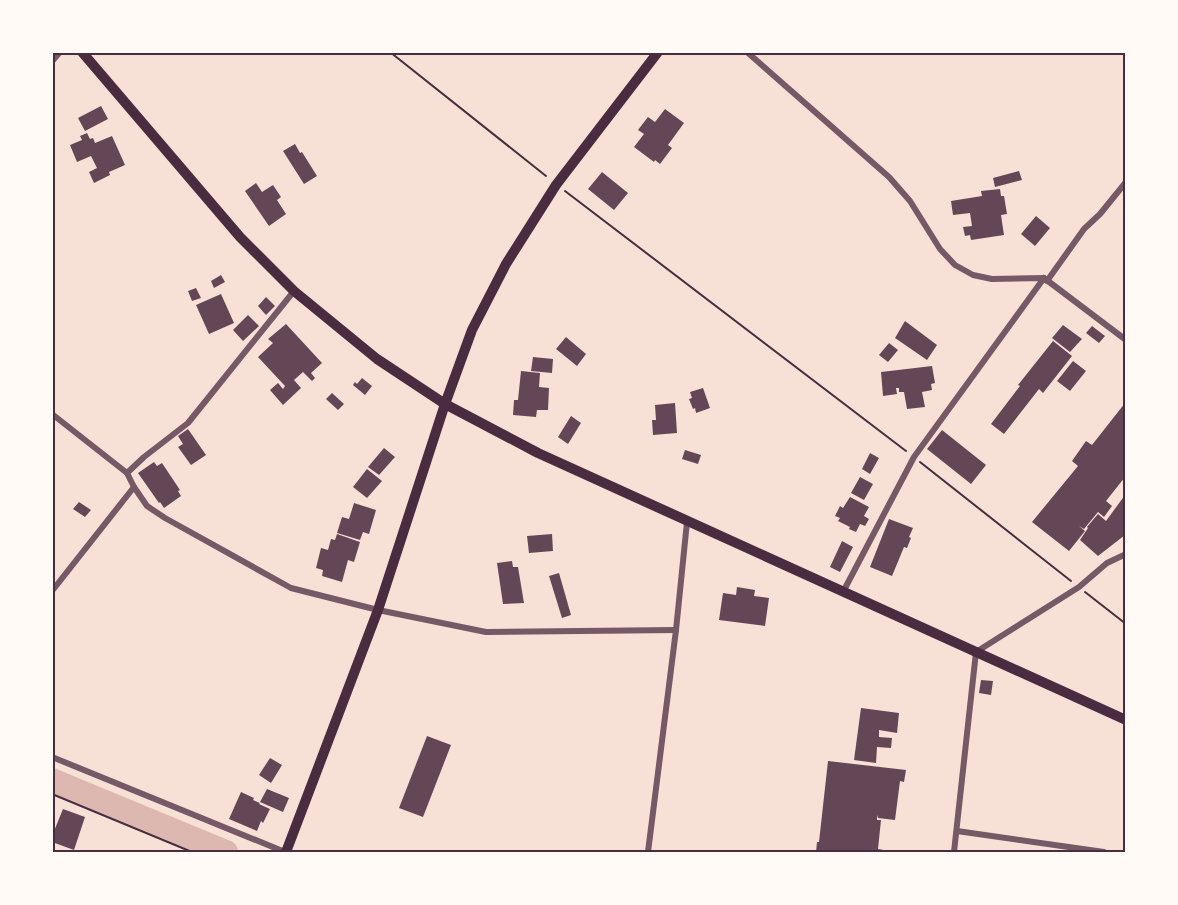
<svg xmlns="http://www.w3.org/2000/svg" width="1178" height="905" viewBox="0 0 1178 905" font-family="'Open Sans',sans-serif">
<rect width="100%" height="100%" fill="#f7e1d7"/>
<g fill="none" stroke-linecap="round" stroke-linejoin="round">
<path stroke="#dcb8b0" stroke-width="24" d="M52,780L226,852"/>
</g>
<g fill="#644757">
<path d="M101,106L108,119L85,131L78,118Z"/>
<path d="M665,109L684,123L668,145L672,148L660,164L655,160L654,162L634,147L644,134L638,130L648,117L655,122Z"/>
<path d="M87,133L90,139L93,138L95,143L112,136L125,165L109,172L110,175L94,183L89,172L97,168L91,156L77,162L70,145L82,140L80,136Z"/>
<path d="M295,144L300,153L302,152L317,176L304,184L283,151Z"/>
<path d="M1019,171L1022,180L995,187L993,178Z"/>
<path d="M602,172L628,193L614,210L588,189Z"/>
<path d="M256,183L262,192L273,185L281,197L277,200L286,214L269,226L245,191Z"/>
<path d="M1000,189L1001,196H1004L1007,214L1001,215L1004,235L971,240L970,235L965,236L963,227L972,226L970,213L953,215L951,201L982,196L981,191Z"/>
<path d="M1036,216L1050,228L1035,246L1021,234Z"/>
<path d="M221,275L225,282L214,288L211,281Z"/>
<path d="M196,288L201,298L192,301L188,291Z"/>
<path d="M221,294L234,323L209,334L196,305Z"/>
<path d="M266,297L275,306L266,315L258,306Z"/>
<path d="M248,315L259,326L243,341L233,330Z"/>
<path d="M905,321L937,345L927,360L895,338Z"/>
<path d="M286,324L322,363L311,373L315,378L312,381L303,372L294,380L301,388L283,405L270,390L278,383L283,389L285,386L258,357L273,343L268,339Z"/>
<path d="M1063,325L1082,339L1070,352L1052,338Z"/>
<path d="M1092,326L1105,336L1099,343L1086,333Z"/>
<path d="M566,337L586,354L577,366L556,349Z"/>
<path d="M1053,341L1072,356L1043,393L1039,389L1004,434L991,424L1020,386L1018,385Z"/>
<path d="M889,343L898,350L888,362L879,355Z"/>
<path d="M533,357L553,359L552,373L531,371Z"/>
<path d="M1073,361L1086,371L1070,391L1057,381Z"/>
<path d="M932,366L935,383L931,384L932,390L922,392L925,407L907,409L904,392H899V388H896L897,394L883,396L881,372Z"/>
<path d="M521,371L540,373L539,387L549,388L548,410H537L536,417L513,415L514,400H518Z"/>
<path d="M362,378L372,386L365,395L353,385L355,382L357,384Z"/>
<path d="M703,388L710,408L696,413L695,408L693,409L689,399L692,398L690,392Z"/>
<path d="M332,393L344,404L338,410L326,399Z"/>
<path d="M675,403L677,433L653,435L652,420H656L655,405Z"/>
<path d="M1125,403V477L1106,501L1112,506L1104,517L1098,512L1084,529L1079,526L1085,531L1069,551L1032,522L1078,466L1072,461L1086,441L1092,445Z"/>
<path d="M571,416L581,423L568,444L558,437Z"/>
<path d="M188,429L206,455L191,465L178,447L183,444L178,436Z"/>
<path d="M942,430L986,465L971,484L927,449Z"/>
<path d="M384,448L395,457L379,475L368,467Z"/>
<path d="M685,450L701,455L698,464L682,459Z"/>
<path d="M870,453L879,458L870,474L862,469Z"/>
<path d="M154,462L157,466L162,463L180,490L178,491L181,496L164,508L160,502L159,503L138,473Z"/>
<path d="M367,469L382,481L367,498L353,487Z"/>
<path d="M860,477L873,484L864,500L851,493Z"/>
<path d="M1125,495V535L1114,526L1125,535L1098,556L1080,540L1088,528L1087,527L1098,514L1106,521Z"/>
<path d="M850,497L869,507L864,516L869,519L865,526L860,524L856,532L849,529L850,527L838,521L840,518L835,516L840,506L843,508Z"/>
<path d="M79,502L91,510L85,517L73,509Z"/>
<path d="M354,503L376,510L369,534L363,532L360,540L337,533L342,517L349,519Z"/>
<path d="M889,519L913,528L909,537L911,538L907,548L904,547L892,576L870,567Z"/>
<path d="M337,534L360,542L354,562L348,560L342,582L322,576L323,570L316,568L321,548L328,550L331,539L335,540Z"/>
<path d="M552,534L553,551L529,553L527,536Z"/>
<path d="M842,541L853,547L840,572L830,567Z"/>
<path d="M512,561L513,567H518L524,603L503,604L497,563Z"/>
<path d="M559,573L571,615L562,618L549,576Z"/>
<path d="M737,587L755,590L754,596L769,598L765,626L719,620L723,593L736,595Z"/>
<path d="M981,680L993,681L991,695L979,693Z"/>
<path d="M861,708L899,713L897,733L879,730V737L892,738L891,748L877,747L876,763L854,760Z"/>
<path d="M427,736L451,745L423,817L399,808Z"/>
<path d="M270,758L282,765L271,783L259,775Z"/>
<path d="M828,761L906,770L904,782L900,781L895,820L878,818L877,815V820H881L878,849L884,850V852H816L817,842H819Z"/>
<path d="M267,789L289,798L283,812L260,802Z"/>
<path d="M241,792L254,798L253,800L260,803L259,804L270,809L263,823L261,821L257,831L229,819Z"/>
<path d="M63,809L85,817L74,850L52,842V836Z"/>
</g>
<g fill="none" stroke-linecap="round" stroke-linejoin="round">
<g stroke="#4a2c40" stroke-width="2">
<path d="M390,52L546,176"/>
<path d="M565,191L906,451"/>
<path d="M920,462L1071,581"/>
<path d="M1085,592L1126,624"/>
<path d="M52,794L192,852"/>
</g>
<g stroke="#755966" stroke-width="6">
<path d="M747,52L889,177L910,201L940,249L955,265L973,275L992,279L1044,278L1126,340"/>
<path d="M1047,281L1084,229L1100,214L1126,182"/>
<path d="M52,414L127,473L134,487L147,506L165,518L291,588L378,610L486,632L676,630"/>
<path d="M127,473L144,457L188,423L294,291"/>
<path d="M52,591L134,487"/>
<path d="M843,592L914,457L1044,278"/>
<path d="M52,757L285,852"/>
<path d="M957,831L1104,852"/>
<path d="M648,852L676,630L687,522"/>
<path d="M954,852L976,652L1079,587L1107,563L1126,554"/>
</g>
<path stroke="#755966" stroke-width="9" d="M52,59L58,52"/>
<g stroke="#4a2c40" stroke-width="10">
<path d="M82,52L240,237L294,291L377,359L445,404L538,453L1126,720"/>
<path d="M286,852L378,610L445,404L472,330L506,264L556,185L658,52"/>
</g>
</g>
<rect width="1178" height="905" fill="none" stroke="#fffaf5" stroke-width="108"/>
<rect x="54" y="54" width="1070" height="797" fill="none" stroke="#4a2c40" stroke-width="2"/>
</svg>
